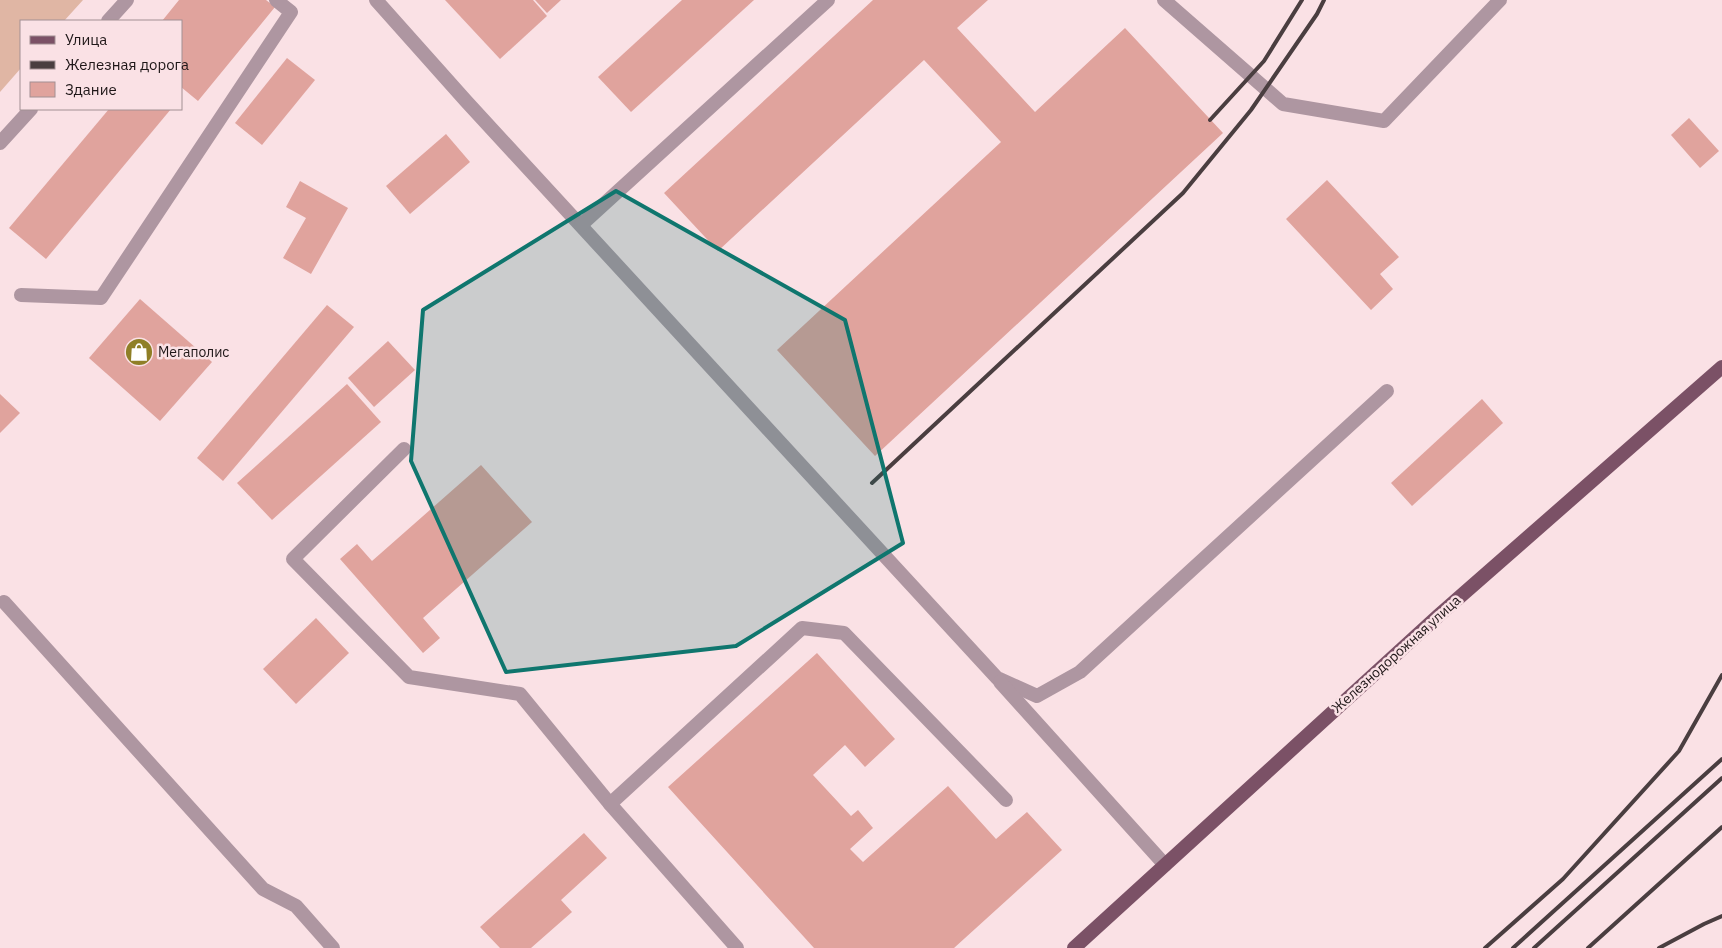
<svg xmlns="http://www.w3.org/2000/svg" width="1722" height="948" viewBox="0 0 1722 948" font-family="'IBM Plex Sans',sans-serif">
<rect width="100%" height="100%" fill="#fae1e5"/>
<path fill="#e0b6a4" d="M0,0H83L64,21H21V68L0,92Z"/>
<g fill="#e0a39d">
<path d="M179,0H266L275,7L198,101L181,87V21H162Z"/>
<path d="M445,0H533L547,16L500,59Z"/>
<path d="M535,0H561L547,13Z"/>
<path d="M682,0H754L631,112L598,77Z"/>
<path d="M873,0H988L957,28L1035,112L1125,28L1223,133L875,456L777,350L1001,142L924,60L718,251L664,193Z"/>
<path d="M287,58L315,80L262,145L235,123Z"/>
<path d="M109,109H171L46,259L9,228Z"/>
<path d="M1689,118L1719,151L1700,168L1671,135Z"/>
<path d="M446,134L470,162L410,214L386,186Z"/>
<path d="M1327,180L1399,257L1380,274L1393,289L1371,310L1286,219Z"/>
<path d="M300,181L348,208L311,274L283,258L306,218L286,207Z"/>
<path d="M140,299L212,362L160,421L89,358Z"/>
<path d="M327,305L354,327L223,481L197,458Z"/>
<path d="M388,341L415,370L374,407L348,378Z"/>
<path d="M347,384L381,422L272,520L237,483Z"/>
<path d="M0,394L20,413L0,433Z"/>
<path d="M1482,399L1503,423L1412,506L1391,483Z"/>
<path d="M481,465L532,522L423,618L440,638L423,653L340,559L357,544L372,561Z"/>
<path d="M316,618L349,653L296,704L263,669Z"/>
<path d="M817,653L895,739L865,767L845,745L813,775L851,816L858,810L873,828L850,849L863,862L948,786L996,839L1027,812L1062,850L954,948H814L668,787Z"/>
<path d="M584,833L607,858L561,900L572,912L531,948H500L480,927Z"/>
</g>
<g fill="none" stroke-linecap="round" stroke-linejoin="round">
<g stroke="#ae96a1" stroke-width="14">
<path d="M376,0L466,101L997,678L1037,696L1080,672L1387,391"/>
<path d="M1164,0L1283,104L1384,121L1500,0"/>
<path d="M108,21L127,0"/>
<path d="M0,143L31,109"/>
<path d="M581,225L828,0"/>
<path d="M21,295L101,298L291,12L276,0"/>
<path d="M404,449L293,559L409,677L520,694L610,804L737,948"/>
<path d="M4,602L263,889L296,906L333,948"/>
<path d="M1000,682L1165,865"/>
<path d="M610,804L802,628L844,633L1006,800"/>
</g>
<path stroke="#7b5166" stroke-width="14" d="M1074,948L1438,616L1722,367"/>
<g stroke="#4a3e40" stroke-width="4">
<path d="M1210,120L1264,61L1302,0"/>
<path d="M872,483L1183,193L1251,110L1317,14L1324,0"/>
<path d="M1485,948L1563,879L1679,751L1722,675"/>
<path d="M1513,948L1722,759"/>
<path d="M1534,948L1722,778"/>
<path d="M1588,948L1722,827"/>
<path d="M1659,948L1704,924L1722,916"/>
</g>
</g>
<path fill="#0f766e" fill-opacity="0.2" stroke="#0f766e" stroke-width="4" stroke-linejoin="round" d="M616,191L845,320L903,543L736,646L506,672L411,461L423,310Z"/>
<defs>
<symbol id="shop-disc" viewBox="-11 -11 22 22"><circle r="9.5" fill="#8f7f26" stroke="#fae1e5"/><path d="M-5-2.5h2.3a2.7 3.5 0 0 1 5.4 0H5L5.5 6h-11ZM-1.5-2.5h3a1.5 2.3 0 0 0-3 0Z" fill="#fff"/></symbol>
</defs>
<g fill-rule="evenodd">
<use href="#shop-disc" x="123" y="336" width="32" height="32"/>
</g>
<g text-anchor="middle" stroke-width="5" stroke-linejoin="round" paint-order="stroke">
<g font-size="14" fill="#1f1718" stroke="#fae1e5" text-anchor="start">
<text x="158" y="357">Мегаполис</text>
</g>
<g font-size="14" fill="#1f1718" stroke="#fae1e5">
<text transform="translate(1396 654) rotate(-42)" y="5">Железнодорожная улица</text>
</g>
</g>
<rect x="20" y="20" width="162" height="90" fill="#fae1e5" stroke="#a29093"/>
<rect x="30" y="36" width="25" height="8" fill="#7b5166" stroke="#a29093"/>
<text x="65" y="45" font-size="15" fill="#1f1718">Улица</text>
<rect x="30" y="61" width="25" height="8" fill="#4a3e40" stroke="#a29093"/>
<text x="65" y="70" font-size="15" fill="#1f1718">Железная дорога</text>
<rect x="30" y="82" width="25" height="15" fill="#e0a39d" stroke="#a29093"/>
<text x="65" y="95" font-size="15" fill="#1f1718">Здание</text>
</svg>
